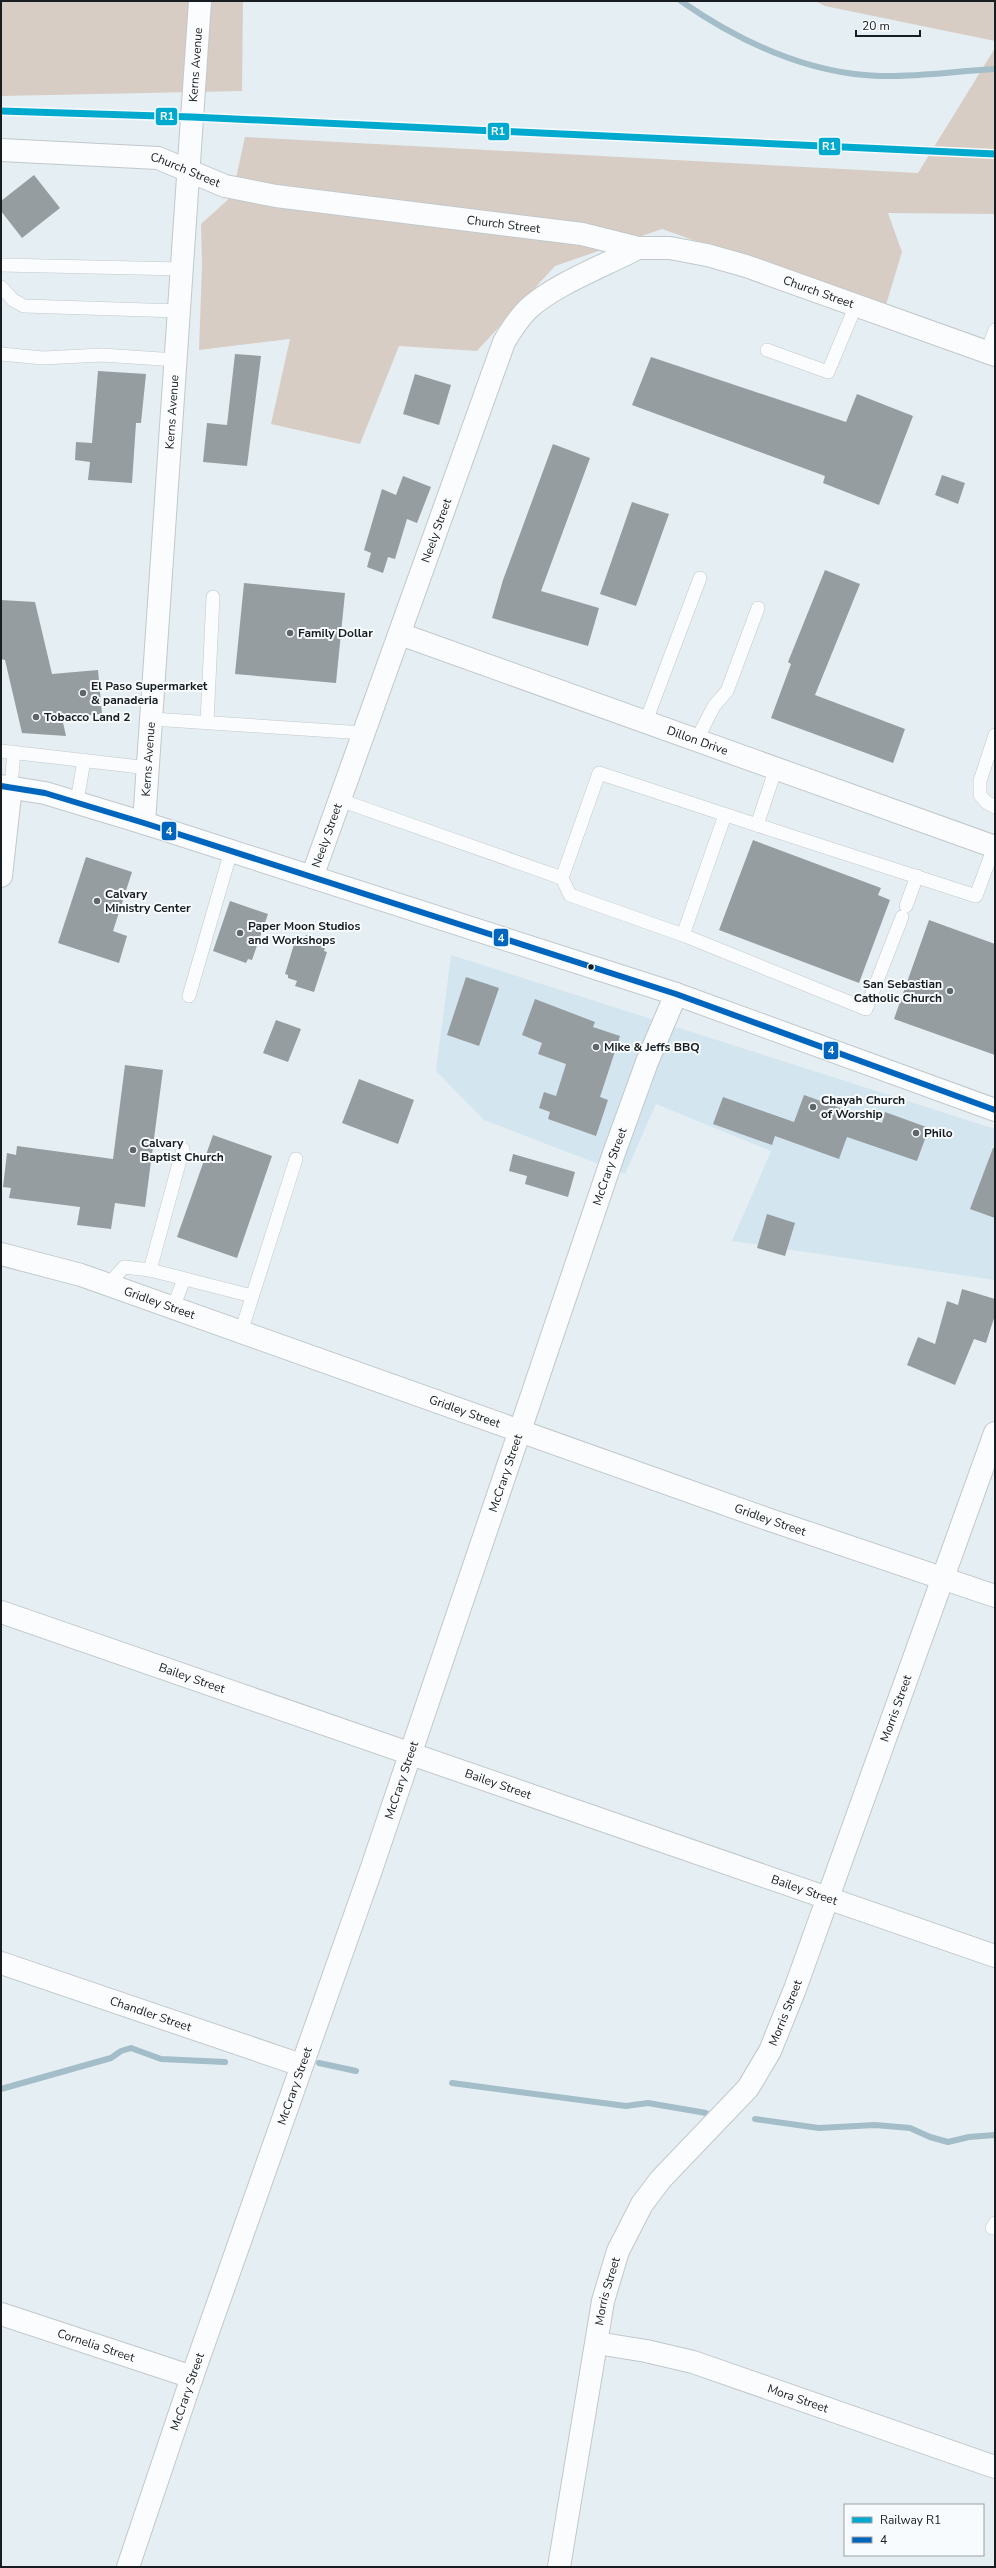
<svg xmlns="http://www.w3.org/2000/svg" width="996" height="2568" viewBox="0 0 996 2568" font-family="'Nunito Sans',sans-serif">
<rect width="100%" height="100%" fill="#e5eef3"/>
<path fill="#d3e5ee" d="M451,955L995,1129V1280L732,1241L771,1151L656,1104L625,1174L484,1120L436,1071Z"/>
<g fill="#d8cdc4">
<path d="M1,1H243L242,91L1,96Z"/>
<path d="M815,1H995V41L825,6Z"/>
<path d="M995,48V214L888,213L902,252L885,308L662,229L555,266L477,351L399,346L360,444L271,424L290,339L199,350L202,266L201,224L232,196L245,137L918,173Z"/>
</g>
<g fill="none" stroke-linecap="round" stroke-linejoin="round">
<g stroke="#a3bdc9" stroke-width="6">
<path d="M681,1C738,41 808,74 880,76C918,77 957,71 995,69"/>
<path d="M319,2063L356,2071"/>
<path d="M452,2083L626,2106L648,2103L706,2113"/>
<path d="M1,2089L111,2058L121,2051L131,2048L161,2059L225,2062"/>
<path d="M755,2119L819,2128L875,2125L910,2128L930,2137L948,2142L969,2137L995,2135"/>
</g>
</g>
<g fill="#969da1">
<path d="M34,175L60,208L22,238L1,211V201Z"/>
<path d="M235,354L261,356L247,466L203,462L207,423L227,425Z"/>
<path d="M651,357L846,422L857,394L913,416L879,505L823,483L825,476L632,405Z"/>
<path d="M98,371L146,374L141,423H136L132,483L88,480L90,462L75,460L76,442L92,443Z"/>
<path d="M415,374L451,385L439,425L403,414Z"/>
<path d="M553,444L590,458L541,591L599,608L588,646L492,618L503,580Z"/>
<path d="M942,475L965,483L958,504L935,495Z"/>
<path d="M403,476L431,487L417,523L407,519L395,559L388,557L383,573L367,567L371,553L364,550L382,489L396,495Z"/>
<path d="M632,502L669,514L636,606L600,594Z"/>
<path d="M825,570L860,584L815,695L905,729L893,763L771,718L791,664L788,662Z"/>
<path d="M244,583L345,593L336,683L235,674Z"/>
<path d="M1,600L35,602L52,674L98,670L102,714L62,718L66,736L22,733L5,660L1,659Z"/>
<path d="M753,840L881,888L878,895L890,900L859,983L719,930Z"/>
<path d="M86,857L132,872L113,931L127,936L119,963L58,943Z"/>
<path d="M230,901L268,914L252,960L248,959L246,963L213,951Z"/>
<path d="M929,920L995,944V1055L894,1019Z"/>
<path d="M306,935L327,941L324,951L327,952L314,992L295,986L297,981L288,978V975L285,974L295,941L302,944Z"/>
<path d="M466,977L499,988L479,1046L447,1035Z"/>
<path d="M535,999L595,1022L593,1027L620,1036L600,1097L608,1100L596,1136L548,1119L550,1112L539,1108L544,1092L556,1096L566,1064L538,1054L542,1043L522,1035Z"/>
<path d="M276,1020L301,1029L288,1062L263,1053Z"/>
<path d="M125,1065L163,1070L145,1207L115,1203L111,1229L77,1225L80,1207L9,1198L11,1188L3,1187L7,1153L16,1155L17,1146L113,1159Z"/>
<path d="M359,1079L414,1100L398,1144L342,1123Z"/>
<path d="M804,1095L882,1123L885,1112L929,1128L917,1161L847,1137L839,1159L775,1136L772,1145L713,1124L723,1097L794,1122Z"/>
<path d="M213,1135L272,1156L237,1258L177,1237Z"/>
<path d="M993,1148H995V1218L970,1209Z"/>
<path d="M513,1154L575,1172L568,1197L525,1184L527,1176L509,1171Z"/>
<path d="M767,1214L795,1223L785,1256L757,1248Z"/>
<path d="M962,1289L995,1299V1315L986,1343L974,1339L955,1385L907,1365L918,1337L935,1344L947,1301L958,1305Z"/>
</g>
<g fill="none" stroke-linecap="round" stroke-linejoin="round">
<defs>
<g id="service">
<path d="M1,265L182,269"/>
<path d="M1,287L13,300L24,306L179,311"/>
<path d="M767,350L828,372L856,305"/>
<path d="M987,352L995,330"/>
<path d="M1,354L43,358L102,355L176,360"/>
<path d="M152,719L364,733"/>
<path d="M646,721L700,578"/>
<path d="M207,722L213,597"/>
<path d="M995,735L980,781V795L986,802L995,807"/>
<path d="M697,739L714,706L727,691L758,608"/>
<path d="M1,751L149,768"/>
<path d="M776,768L757,825L976,896L994,847"/>
<path d="M11,786L14,752"/>
<path d="M340,800L562,878L599,773L757,825"/>
<path d="M77,802L84,760"/>
<path d="M562,878L570,895L683,935L866,1009L902,917"/>
<path d="M906,906L917,876"/>
<path d="M683,935L725,815"/>
<path d="M189,996L231,851"/>
<path d="M183,1149L150,1270L252,1296"/>
<path d="M108,1285L124,1267L150,1270"/>
<path d="M173,1308L184,1279"/>
<path d="M241,1332L296,1159"/>
<path d="M992,2228L995,2223"/>
</g>
<g id="minor">
<path id="s1" d="M1,150L158,158L225,186L276,196L582,234L638,248H670L707,255L746,266L995,355"/>
<path id="s2" d="M400,634L995,847"/>
<path id="s3" d="M144,823L200,1"/>
<path d="M1,876L11,786"/>
<path id="s4" d="M312,877L504,342C511,330 518,319 528,309C553,285 606,265 638,248"/>
<path id="s5" d="M1,1254L81,1275L770,1520L995,1596"/>
<path id="s6" d="M1,1612L995,1956"/>
<path id="s7" d="M1,1963L301,2065"/>
<path id="s8" d="M1,2314L192,2377"/>
<path id="s9" d="M597,2343L646,2351L693,2362L995,2467"/>
<path id="s10" d="M128,2567L192,2377L371,1870L614,1153L647,1062L676,994"/>
<path id="s11" d="M559,2567L603,2301L618,2251L642,2204L661,2179L748,2088L770,2051L795,1989L995,1433"/>
</g>
<path id="tertiary" d="M1,786L45,793L144,823L676,994L995,1110"/>
</defs>
<use href="#service" stroke="#c1c8cc" stroke-width="14"/>
<use href="#minor" stroke="#c1c8cc" stroke-width="24"/>
<use href="#tertiary" stroke="#c1c8cc" stroke-width="24"/>
<use href="#service" stroke="#fbfcfd" stroke-width="13"/>
<use href="#minor" stroke="#fbfcfd" stroke-width="22"/>
<use href="#tertiary" stroke="#fbfcfd" stroke-width="22"/>
<defs>
<path id="bus-1" d="M1,786L45,793L144,823L676,994L995,1110"/>
</defs>
<use href="#bus-1" stroke="#f7fbfd" stroke-width="9"/>
<use href="#bus-1" stroke="#0065bd" stroke-width="6"/>
<defs>
<path id="rail-1" d="M1,111L192,117L995,154"/>
</defs>
<use href="#rail-1" stroke="#f7fbfd" stroke-width="10"/>
<use href="#rail-1" stroke="#00a9ce" stroke-width="7"/>
</g>
<g fill="#5f666a" stroke="#f7fbfd" stroke-width="1.5">
<circle cx="290" cy="633" r="4"/>
<circle cx="83" cy="693" r="4"/>
<circle cx="36" cy="717" r="4"/>
<circle cx="97" cy="901" r="4"/>
<circle cx="240" cy="933" r="4"/>
<circle cx="950" cy="991" r="4"/>
<circle cx="596" cy="1047" r="4"/>
<circle cx="813" cy="1107" r="4"/>
<circle cx="916" cy="1133" r="4"/>
<circle cx="133" cy="1150" r="4"/>
</g>
<circle fill="#171d20" stroke="#f7fbfd" stroke-width="1.5" cx="591" cy="967" r="3.5"/>
<g text-anchor="middle" stroke-width="4" stroke-linejoin="round" paint-order="stroke">
<g font-size="12" fill="#171d20" stroke="#f7fbfd">
<text dy="4" stroke="none"><textPath href="#s3" startOffset="760">Kerns Avenue</textPath></text>
<text dy="4" stroke="none"><textPath href="#s1" startOffset="187">Church Street</textPath></text>
<text dy="4" stroke="none"><textPath href="#s1" startOffset="511">Church Street</textPath></text>
<text dy="4" stroke="none"><textPath href="#s1" startOffset="835">Church Street</textPath></text>
<text dy="4" stroke="none"><textPath href="#s3" startOffset="412">Kerns Avenue</textPath></text>
<text dy="4" stroke="none"><textPath href="#s4" startOffset="368">Neely Street</textPath></text>
<text dy="4" stroke="none"><textPath href="#s2" startOffset="316">Dillon Drive</textPath></text>
<text dy="4" stroke="none"><textPath href="#s3" startOffset="64">Kerns Avenue</textPath></text>
<text dy="4" stroke="none"><textPath href="#s4" startOffset="44">Neely Street</textPath></text>
<text dy="4" stroke="none"><textPath href="#s10" startOffset="1481">McCrary Street</textPath></text>
<text dy="4" stroke="none"><textPath href="#s5" startOffset="166">Gridley Street</textPath></text>
<text dy="4" stroke="none"><textPath href="#s5" startOffset="490">Gridley Street</textPath></text>
<text dy="4" stroke="none"><textPath href="#s10" startOffset="1157">McCrary Street</textPath></text>
<text dy="4" stroke="none"><textPath href="#s5" startOffset="814">Gridley Street</textPath></text>
<text dy="4" stroke="none"><textPath href="#s6" startOffset="202">Bailey Street</textPath></text>
<text dy="4" stroke="none"><textPath href="#s11" startOffset="940">Morris Street</textPath></text>
<text dy="4" stroke="none"><textPath href="#s10" startOffset="833">McCrary Street</textPath></text>
<text dy="4" stroke="none"><textPath href="#s6" startOffset="526">Bailey Street</textPath></text>
<text dy="4" stroke="none"><textPath href="#s6" startOffset="850">Bailey Street</textPath></text>
<text dy="4" stroke="none"><textPath href="#s11" startOffset="616">Morris Street</textPath></text>
<text dy="4" stroke="none"><textPath href="#s7" startOffset="158">Chandler Street</textPath></text>
<text dy="4" stroke="none"><textPath href="#s10" startOffset="509">McCrary Street</textPath></text>
<text dy="4" stroke="none"><textPath href="#s11" startOffset="280">Morris Street</textPath></text>
<text dy="4" stroke="none"><textPath href="#s8" startOffset="100">Cornelia Street</textPath></text>
<text dy="4" stroke="none"><textPath href="#s10" startOffset="185">McCrary Street</textPath></text>
<text dy="4" stroke="none"><textPath href="#s9" startOffset="209">Mora Street</textPath></text>
</g>
<g font-size="12" font-weight="bold" fill="#171d20" stroke="#f7fbfd" text-anchor="start">
<text x="298" y="637">Family Dollar</text>
<text x="91" y="690">El Paso Supermarket<tspan x="91" dy="14">&amp; panaderia</tspan></text>
<text x="44" y="721">Tobacco Land 2</text>
<text x="105" y="898">Calvary<tspan x="105" dy="14">Ministry Center</tspan></text>
<text x="248" y="930">Paper Moon Studios<tspan x="248" dy="14">and Workshops</tspan></text>
<text x="942" y="988" text-anchor="end">San Sebastian<tspan x="942" dy="14">Catholic Church</tspan></text>
<text x="604" y="1051">Mike &amp; Jeffs BBQ</text>
<text x="821" y="1104">Chayah Church<tspan x="821" dy="14">of Worship</tspan></text>
<text x="924" y="1137">Philo</text>
<text x="141" y="1147">Calvary<tspan x="141" dy="14">Baptist Church</tspan></text>
</g>
</g>
<g stroke="#f7fbfd" stroke-width="1.5">
<rect x="155" y="107" width="23" height="19" rx="4" fill="#00a9ce"/>
<rect x="487" y="122" width="23" height="19" rx="4" fill="#00a9ce"/>
<rect x="818" y="137" width="23" height="19" rx="4" fill="#00a9ce"/>
<rect x="161" y="821" width="16" height="20" rx="4" fill="#0065bd"/>
<rect x="493" y="928" width="16" height="19" rx="4" fill="#0065bd"/>
<rect x="823" y="1041" width="16" height="19" rx="4" fill="#0065bd"/>
</g>
<g font-size="11" text-anchor="middle" font-weight="bold" fill="#fff">
<text x="167" y="120">R1</text>
<text x="498" y="135">R1</text>
<text x="829" y="150">R1</text>
<text x="169" y="835">4</text>
<text x="501" y="942">4</text>
<text x="831" y="1054">4</text>
</g>
<rect width="996" height="2568" fill="none" stroke="#171d20" stroke-width="4"/>
<rect x="844" y="2504" width="140" height="52" fill="#f7fbfd" stroke="#9da2a5"/>
<rect x="852" y="2517" width="20" height="6" fill="#00a9ce" stroke="#9da2a5"/>
<text x="880" y="2524" font-size="12" fill="#171d20">Railway R1</text>
<rect x="852" y="2537" width="20" height="6" fill="#0065bd" stroke="#9da2a5"/>
<text x="880" y="2544" font-size="12" fill="#171d20">4</text>
<path d="M856 30v6h64v-6" fill="none" stroke="#171d20" stroke-width="2"/>
<text x="862" y="30" font-size="12" fill="#171d20" stroke="#f7fbfd" stroke-width="3" paint-order="stroke">20 m</text>
</svg>
